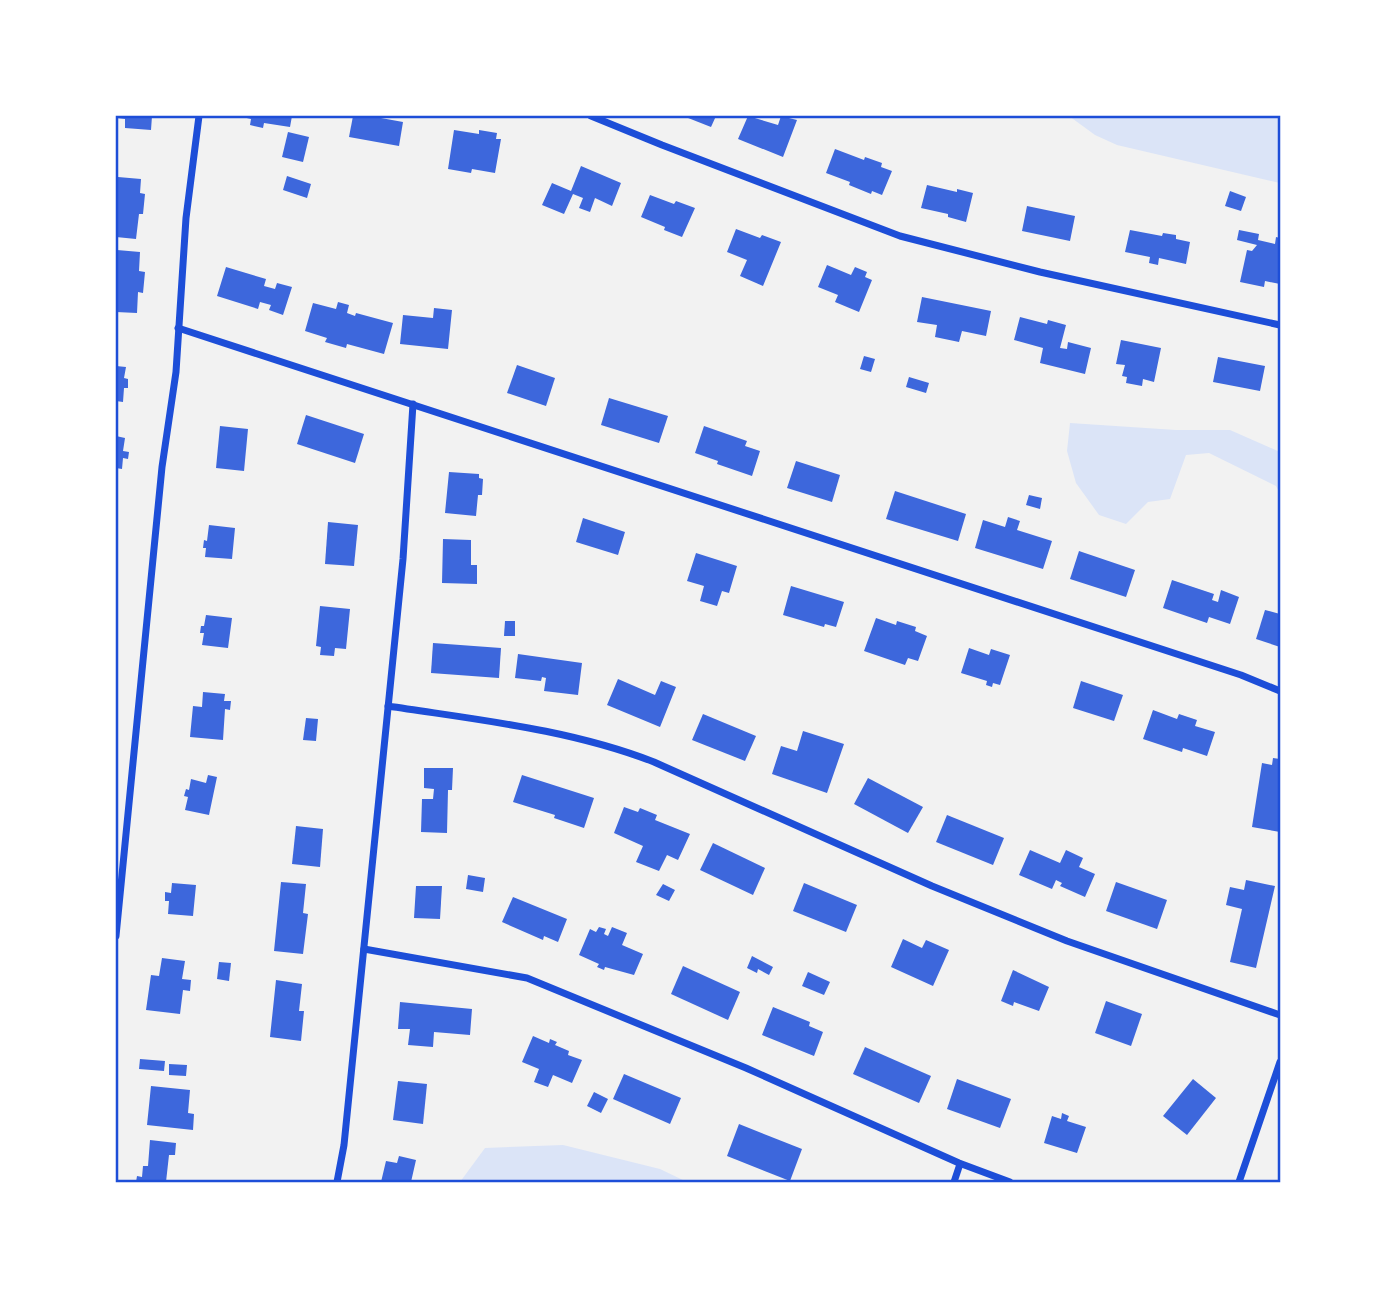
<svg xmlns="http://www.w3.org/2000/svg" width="1396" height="1298" viewBox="0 0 1396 1298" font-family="'Source Sans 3',sans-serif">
<rect width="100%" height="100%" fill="#f2f2f2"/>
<g fill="#dbe4f7">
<path d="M1069,116H1280V183L1117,145L1095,135Z"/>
<path d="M1070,423L1176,430H1230L1280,452V493L1276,486L1209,453L1186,455L1170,499L1148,502L1126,524L1099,515L1076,483L1067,451Z"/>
<path d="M563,1145L660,1169L687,1182H460L485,1148Z"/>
</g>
<g fill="#3d67dc">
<path d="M117,116H152L151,130L125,128V119L117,118Z"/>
<path d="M238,116H292L290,127L264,123L263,128L250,125L251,119Z"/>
<path d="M353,116H370L403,122L399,146L349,137Z"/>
<path d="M683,116H716L711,127Z"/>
<path d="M748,116L778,125L781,116L797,120L783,157L738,139Z"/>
<path d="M454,130L479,134V130L497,133L496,139H501L495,173L472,169L471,173L448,169Z"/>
<path d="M288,132L309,137L303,162L282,157Z"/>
<path d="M835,149L864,160L865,157L882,163L881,167L892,171L882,195L872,191L871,194L849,185L850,182L826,173Z"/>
<path d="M581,166L621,183L612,206L595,198L590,212L579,208L583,198L573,194L564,214L542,205L552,183L571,191Z"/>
<path d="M287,176L311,184L307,198L283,190Z"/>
<path d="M118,177L141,179L140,193L145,194L143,214H139L136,239L116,237Z"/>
<path d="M927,185L957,192V189L973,193L966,222L948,217V214L921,208Z"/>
<path d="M1230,191L1246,197L1241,211L1225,206Z"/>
<path d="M650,195L674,204L676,201L695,208L682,237L664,230L665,227L641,217Z"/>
<path d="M1027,206L1075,216L1070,241L1022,231Z"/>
<path d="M736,229L760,238L762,235L781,242L763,286L740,276L747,260L727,252Z"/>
<path d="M1130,230L1162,236L1163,233L1176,235V239L1190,242L1186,264L1159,258L1158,265L1149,263L1150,257L1125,252Z"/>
<path d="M1239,230L1259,234L1258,240L1275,244L1276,237L1280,238V284L1265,281L1264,287L1240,282L1247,250L1252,251L1257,245L1237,240Z"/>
<path d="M117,250L140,252L139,271L145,272L143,293L138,292L137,313L116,312Z"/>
<path d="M827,265L851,275L855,267L867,272L865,277L872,280L859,312L835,302L838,295L818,287Z"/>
<path d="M226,267L266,279L264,286L275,289L277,283L292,287L283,315L269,310L271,305L260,302L258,309L217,296Z"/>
<path d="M922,297L991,311L986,336L962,331L959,342L935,337L937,325L917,322Z"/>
<path d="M338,302L349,305L347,313L355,316L356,313L393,323L384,354L347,344L346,348L325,342L327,338L305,331L313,303L336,309Z"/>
<path d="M434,308L452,310L448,349L400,344L403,315L433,318Z"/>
<path d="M1020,317L1047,324L1048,320L1066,325L1060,348L1067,349L1068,342L1091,348L1085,374L1040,363L1043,348L1014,340Z"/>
<path d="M1121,340L1161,348L1154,382L1143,379L1142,386L1126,383L1127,377L1122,376L1125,365L1116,364Z"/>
<path d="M864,356L875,359L871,372L860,369Z"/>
<path d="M1218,357L1265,366L1260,391L1213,382Z"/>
<path d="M517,365L555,378L546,406L507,393Z"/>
<path d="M116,366L126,367L124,378L128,379V388H124L123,402L116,401Z"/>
<path d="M909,377L929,383L926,393L906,387Z"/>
<path d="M609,398L668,416L659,443L601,425Z"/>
<path d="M306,415L364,434L355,463L297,444Z"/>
<path d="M220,426L248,429L244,471L216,468Z"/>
<path d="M704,426L747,441L745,446L760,451L752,476L717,464L718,461L695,453Z"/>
<path d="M116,436L125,438L123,451L129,452L128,459L123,458L122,469L116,468Z"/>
<path d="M796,461L840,475L832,502L787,488Z"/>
<path d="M449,472L479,474V478L483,479L482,495H478L476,516L445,513Z"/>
<path d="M895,491L966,514L958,541L886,519Z"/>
<path d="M1029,495L1042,498L1040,509L1026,505Z"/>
<path d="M1008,517L1020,521L1017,530L1052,541L1043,569L975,548L983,520L1005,527Z"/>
<path d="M583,518L625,532L618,555L576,542Z"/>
<path d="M328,522L358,525L354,566L325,564Z"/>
<path d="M209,525L235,528L232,559L205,557L206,548H203L204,540L207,541Z"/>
<path d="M443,539L471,540V565H477V584L442,583Z"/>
<path d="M1079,551L1135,570L1126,597L1070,579Z"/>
<path d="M696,553L737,566L729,593L722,591L717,606L700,601L704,586L687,581Z"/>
<path d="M1172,580L1214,594L1212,600L1218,602L1221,590L1239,597L1230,624L1209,617L1207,623L1163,608Z"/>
<path d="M791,586L844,602L836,627L825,624L824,627L783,615Z"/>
<path d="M320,606L350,609L346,649L335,648L334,656L320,655L321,647L316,646Z"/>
<path d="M1265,610L1280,614V647L1256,639Z"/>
<path d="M206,615L232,618L228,648L202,645L204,633H200L201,626H204Z"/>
<path d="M876,618L896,625L897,621L916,627L915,631L927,636L918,661L908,658L905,665L864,651Z"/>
<path d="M505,621H515V636H504Z"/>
<path d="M433,643L501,648L499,678L431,673Z"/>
<path d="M969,648L989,655L991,649L1010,655L1000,685L993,683L992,687L986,685L987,681L961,673Z"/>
<path d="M518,654L582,663L578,695L544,691L546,678L542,677L541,681L515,678Z"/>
<path d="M618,679L655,695L661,681L676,687L660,727L607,705Z"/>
<path d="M1081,681L1123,695L1114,721L1073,708Z"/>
<path d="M203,692L225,694L224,701H231L230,710L225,709L223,740L190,737L193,706L202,707Z"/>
<path d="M1153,710L1177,719L1179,714L1197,720L1195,726L1215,732L1207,756L1183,748L1182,752L1143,739Z"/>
<path d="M703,714L756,736L745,761L692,740Z"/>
<path d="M306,718L318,719L316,741L303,740Z"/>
<path d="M803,731L844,744L827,793L772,774L781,746L797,751Z"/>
<path d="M1273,758L1280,759V832L1252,827L1262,763L1272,765Z"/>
<path d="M424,768H453L452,790H448L447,833L421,832L422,799H433L434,789L424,788Z"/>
<path d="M208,775L217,777L209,815L185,810L188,797L184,796L186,789L189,790L191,779L206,783Z"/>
<path d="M522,775L594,798L584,828L554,818L555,815L513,802Z"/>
<path d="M868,778L923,807L908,833L854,804Z"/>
<path d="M624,807L638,812L640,808L657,815L655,820L690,834L678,860L667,855L659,871L636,862L643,846L614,833Z"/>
<path d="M947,815L1004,838L993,865L936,842Z"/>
<path d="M296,826L323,829L320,867L292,864Z"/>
<path d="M713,843L765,868L753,895L700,870Z"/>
<path d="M1030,850L1060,863L1066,850L1083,858L1079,867L1095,874L1085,897L1060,886L1062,883L1056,880L1052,889L1019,875Z"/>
<path d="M468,875L485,878L483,892L466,889Z"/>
<path d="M1246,880L1275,886L1256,968L1230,962L1242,909L1226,905L1230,887L1244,890Z"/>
<path d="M281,882L306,884L303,913L308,914L303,954L274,951Z"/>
<path d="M1116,882L1167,900L1157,929L1106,911Z"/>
<path d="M172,883L196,885L193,916L168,914L169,901H165V892L171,893Z"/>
<path d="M804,883L857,905L846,932L793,911Z"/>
<path d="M663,884L675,890L669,901L656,895Z"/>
<path d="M416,886H442L440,919L414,918Z"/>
<path d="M513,897L567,919L558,942L544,936L543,940L502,922Z"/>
<path d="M599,927L606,929L604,934L608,936L612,927L627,933L622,945L643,954L634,975L605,967L604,970L597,967L599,964L579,955L590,929L596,932Z"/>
<path d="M903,939L922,948L926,940L949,950L933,986L891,967Z"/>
<path d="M752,956L773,967L769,975L758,969L757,973L747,968Z"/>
<path d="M162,958L185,961L182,979L191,980L190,991L183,990L180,1014L146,1010L151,975L159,976Z"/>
<path d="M219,962L231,963L229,981L217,979Z"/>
<path d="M683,966L740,992L728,1020L671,994Z"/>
<path d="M1013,970L1049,987L1039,1011L1014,1002L1013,1006L1001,1001Z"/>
<path d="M808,972L830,982L824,995L802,986Z"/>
<path d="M276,980L302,984L299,1011H304L301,1041L270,1037Z"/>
<path d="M1106,1001L1142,1014L1131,1046L1095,1033Z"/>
<path d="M400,1002L472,1009L470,1035L434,1032L433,1047L408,1045L410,1029H398Z"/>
<path d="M773,1007L810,1022L809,1026L823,1032L814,1056L762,1035Z"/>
<path d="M533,1036L549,1043L550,1039L557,1042L555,1045L569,1051L568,1055L582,1060L572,1083L553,1075L548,1087L534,1082L539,1069L522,1062Z"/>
<path d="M865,1047L931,1076L919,1103L853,1074Z"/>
<path d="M140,1059L165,1061L164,1071L139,1069Z"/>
<path d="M169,1064L187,1065L186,1076L169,1075Z"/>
<path d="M624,1074L681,1098L670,1124L613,1099Z"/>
<path d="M957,1079L1011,1099L1000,1128L947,1109Z"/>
<path d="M1193,1079L1216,1098L1187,1135L1163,1116Z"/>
<path d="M398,1081L427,1084L423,1124L393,1120Z"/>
<path d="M151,1086L190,1090L188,1113L194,1114L193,1130L147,1125Z"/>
<path d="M594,1092L608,1099L601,1113L587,1106Z"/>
<path d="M1062,1113L1069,1116L1067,1121L1086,1127L1077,1153L1044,1143L1052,1116L1061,1119Z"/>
<path d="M739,1124L802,1149L790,1181L727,1156Z"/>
<path d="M150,1140L176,1143L175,1155H169L166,1182H136L137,1176L142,1177L143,1166H148Z"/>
<path d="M399,1156L416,1160L411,1182H381L386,1161L397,1163Z"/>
</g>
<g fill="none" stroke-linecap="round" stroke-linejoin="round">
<g stroke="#1d4ed8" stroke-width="7">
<path d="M591,116L662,145L900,236L1040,272L1280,325"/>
<path d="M178,328L1241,675L1280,691"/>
<path d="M388,706C478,720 569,729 654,762L932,886L1067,941L1280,1015"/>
<path d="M116,936L162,467L176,372L186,218L199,116"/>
<path d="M364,949L527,978L746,1068L959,1163L1010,1182"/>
<path d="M337,1182L344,1145L403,559L413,404"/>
<path d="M954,1182L960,1164"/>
<path d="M1239,1182L1280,1062"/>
</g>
</g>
<rect width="1396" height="1298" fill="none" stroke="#ffffff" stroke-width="234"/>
<rect x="117" y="117" width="1162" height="1064" fill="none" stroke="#1d4ed8" stroke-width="2.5"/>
</svg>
